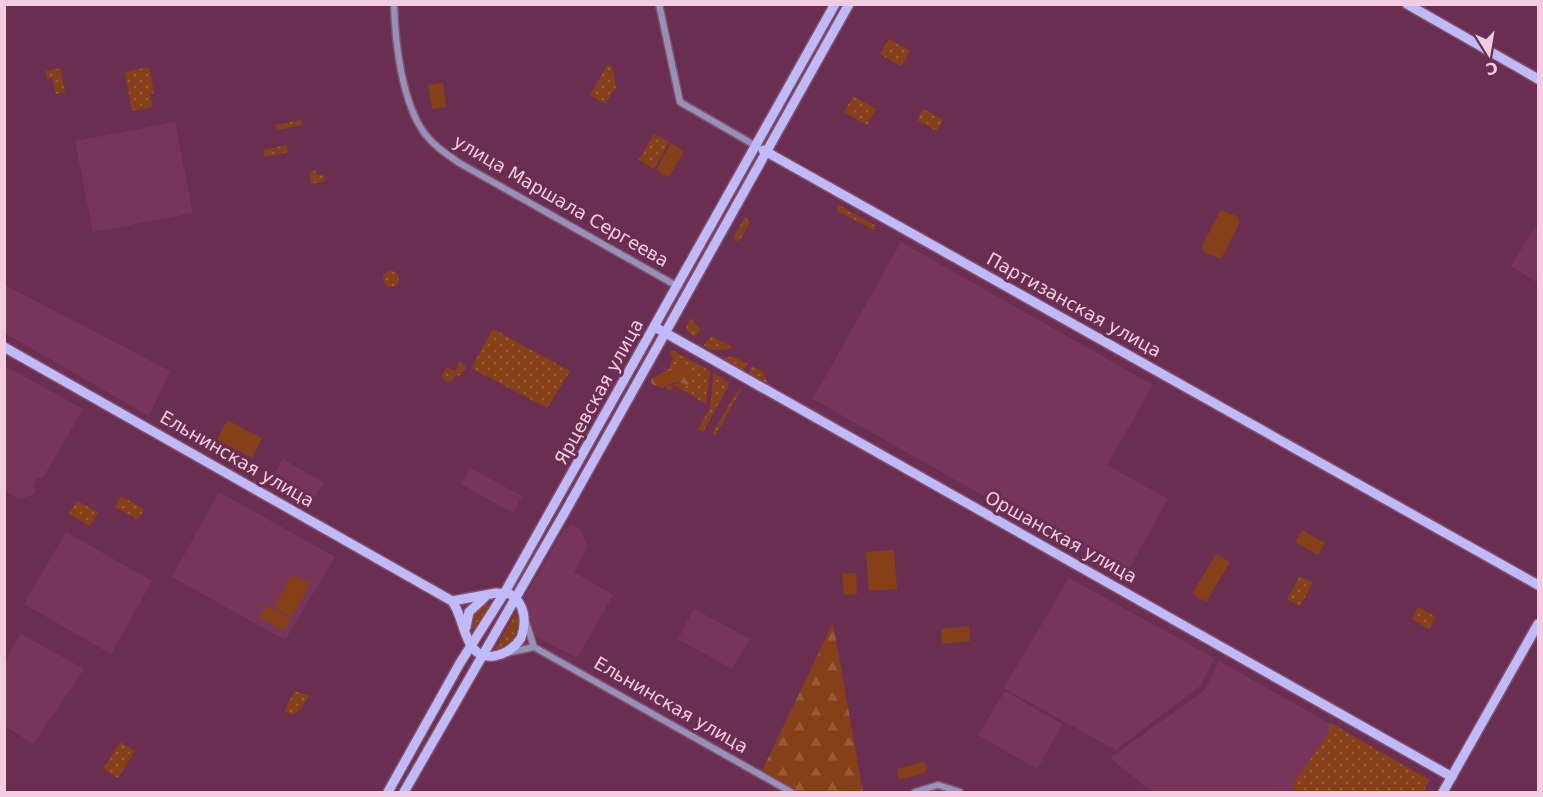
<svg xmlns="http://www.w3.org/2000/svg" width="1543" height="797" viewBox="0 0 1543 797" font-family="'DejaVu Sans',sans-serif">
<defs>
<pattern id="grass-dots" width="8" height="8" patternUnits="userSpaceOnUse" patternTransform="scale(1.5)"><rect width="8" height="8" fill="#854018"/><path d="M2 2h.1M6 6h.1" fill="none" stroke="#975a39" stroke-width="1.8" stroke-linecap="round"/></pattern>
<pattern id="forest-firs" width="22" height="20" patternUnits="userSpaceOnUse" patternTransform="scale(1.5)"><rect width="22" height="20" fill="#854018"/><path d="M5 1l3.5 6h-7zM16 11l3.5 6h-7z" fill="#975a39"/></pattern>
</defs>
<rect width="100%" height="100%" fill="#6a2f50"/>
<g fill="#77355b">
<path d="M175,122L193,213L93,232L75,141Z"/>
<path d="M1538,227V283L1511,266L1534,228Z"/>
<path d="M901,242L1153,385L1107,465L1168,499L1125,576L813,399Z"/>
<path d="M5,285L170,371L149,416L5,333Z"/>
<path d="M5,366L83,409L44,476L37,479L34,485L35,494L19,499L5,491Z"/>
<path d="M283,459L324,483L312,502L271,478Z"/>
<path d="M470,468L522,496L513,513L461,484Z"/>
<path d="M219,492L335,557L285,640L172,577Z"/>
<path d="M572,524L580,529L588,547L574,572L613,595L578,656L575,657L535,636L525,597L563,531Z"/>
<path d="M66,532L152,581L111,654L24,604Z"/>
<path d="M1069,578L1214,658L1200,686L1116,750L1004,688Z"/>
<path d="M694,609L750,639L732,669L678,639Z"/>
<path d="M21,634L84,669L33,744L5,726V661Z"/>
<path d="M1219,661L1430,780L1423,792H1152L1110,758L1205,690Z"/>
<path d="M1005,691L1062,724L1037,769L978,735Z"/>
</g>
<g fill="url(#grass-dots)">
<path d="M889,39L910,51L901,66L880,54Z"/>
<path d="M608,64L612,66L616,87L605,104L590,95Z"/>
<path d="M149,67L154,93L150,94L152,107L132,111L125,72Z"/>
<path d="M60,68L65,92L56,94L52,78L47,79L46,71Z"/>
<path d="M853,96L876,109L867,125L844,112Z"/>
<path d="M923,109L943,120L937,131L917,120Z"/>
<path d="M301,120L302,125L277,130L275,125Z"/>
<path d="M654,134L669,142L654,169L639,160Z"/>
<path d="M287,145L288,152L265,157L263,150Z"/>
<path d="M314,170L318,175L324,174L325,181L311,184L310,173Z"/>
<path d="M837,204L876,226L874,230L837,211Z"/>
<path d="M745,217L750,222L740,240L736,241L734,237Z"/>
<circle cx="391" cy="279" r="8"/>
<path d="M690,318L701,330L694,337L686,329Z"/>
<path d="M493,329L570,371L547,408L471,368Z"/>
<path d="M711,336L732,347V349L712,350L703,346Z"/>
<path d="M672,350L710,371L706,404L674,385L670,391L665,387L682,382L679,367L669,369L673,358L670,353Z"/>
<path d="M727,357H734L748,364L743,370L724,359Z"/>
<path d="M460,362L466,366L461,375L455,376L450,382L441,378L446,367L455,371Z"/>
<path d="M752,366L763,372L769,385L749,373Z"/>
<path d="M714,373L728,382V387L703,432L698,429L710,408Z"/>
<path d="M742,388L715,436L712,434L735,394Z"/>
<path d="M121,496L144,509L138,520L115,507Z"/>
<path d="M77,501L98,512L90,526L69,514Z"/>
<path d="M1300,576L1313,583L1300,606L1287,599Z"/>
<path d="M491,603L473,631L471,615L482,604Z"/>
<path d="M1418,607L1436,617L1429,629L1412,619Z"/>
<path d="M516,612L520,620L518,637L507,647L495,649Z"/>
<path d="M295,691L309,696L301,709L292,715L284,711Z"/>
<path d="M1331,723L1429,780L1423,792H1297L1293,784L1328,734Z"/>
<path d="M120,742L135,751L118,778L103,769Z"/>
</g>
<g fill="url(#forest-firs)">
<path d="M679,367L689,370L692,383L686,385C677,378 671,385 661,388L652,384L651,379L669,369Z"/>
<path d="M833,623L863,792H795L761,773Z"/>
</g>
<g fill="#854018">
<path d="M443,83L446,107L432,109L428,85Z"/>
<path d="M671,143L684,151L669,177L656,170Z"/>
<path d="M1221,210L1238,217L1240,222L1221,259L1204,252L1202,246Z"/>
<path d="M227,420L262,438L252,458L217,440Z"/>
<path d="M1302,530L1325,543L1318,555L1295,542Z"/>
<path d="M894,550L897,589L869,591L866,552Z"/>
<path d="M1216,554L1230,562L1206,602L1192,594Z"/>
<path d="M856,573L857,594L844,595L842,574Z"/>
<path d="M292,574L310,583L292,617L274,608Z"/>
<path d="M266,605L291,619L285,631L259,618Z"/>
<path d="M969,626L970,641L942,644L941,629Z"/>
<path d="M923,762L928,766L924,773L903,779L898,778V769Z"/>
</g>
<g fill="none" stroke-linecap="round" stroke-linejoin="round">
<defs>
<g id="street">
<path d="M394,4C395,43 402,103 425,134C435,147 448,155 461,164L677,286"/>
<path d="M659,4L680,102L756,146"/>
<path d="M526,622L534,647"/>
<path d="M534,647L791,792"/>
<path d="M506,653L534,647"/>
<path d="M915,792L938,785L960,792"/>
</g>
<g id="secondary">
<path d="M1407,4L1538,79"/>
<path d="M763,150L1538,585"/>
<path d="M655,327L1452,777"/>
<path d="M4,347L452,601C466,619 463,660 494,656C506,654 515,647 521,638C527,622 525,603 510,594L496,593L452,601"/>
<path d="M466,627L469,612L485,597"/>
<path d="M388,792L460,663L505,592L835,4"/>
<path d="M404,792L565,512L849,4"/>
<path d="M1443,792L1538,624"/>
</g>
</defs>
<use href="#street" stroke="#854f6d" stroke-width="9"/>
<use href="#secondary" stroke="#854f6d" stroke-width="12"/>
<use href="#street" stroke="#9492b9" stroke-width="6"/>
<use href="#secondary" stroke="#bfbbfa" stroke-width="9"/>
</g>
<g text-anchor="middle" stroke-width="6" stroke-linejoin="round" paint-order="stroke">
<g font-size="18" fill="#f2cddf" stroke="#6a2f50">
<text transform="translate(561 201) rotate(30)" y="6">улица Маршала Сергеева</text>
<text transform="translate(1074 305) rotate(29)" y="6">Партизанская улица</text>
<text transform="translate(599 392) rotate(-61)" y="6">Ярцевская улица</text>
<text transform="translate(237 459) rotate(30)" y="6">Ельнинская улица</text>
<text transform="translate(1061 537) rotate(29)" y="6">Оршанская улица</text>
<text transform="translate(671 705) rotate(30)" y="6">Ельнинская улица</text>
</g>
</g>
<rect width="1543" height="797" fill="none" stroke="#f2cddf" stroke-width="12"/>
<g transform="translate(1489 54) rotate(169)" stroke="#6a2f50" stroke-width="4.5" paint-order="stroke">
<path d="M0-4.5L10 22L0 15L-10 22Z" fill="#f2cddf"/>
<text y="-9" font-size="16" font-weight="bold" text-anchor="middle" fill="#f2cddf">С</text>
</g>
</svg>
